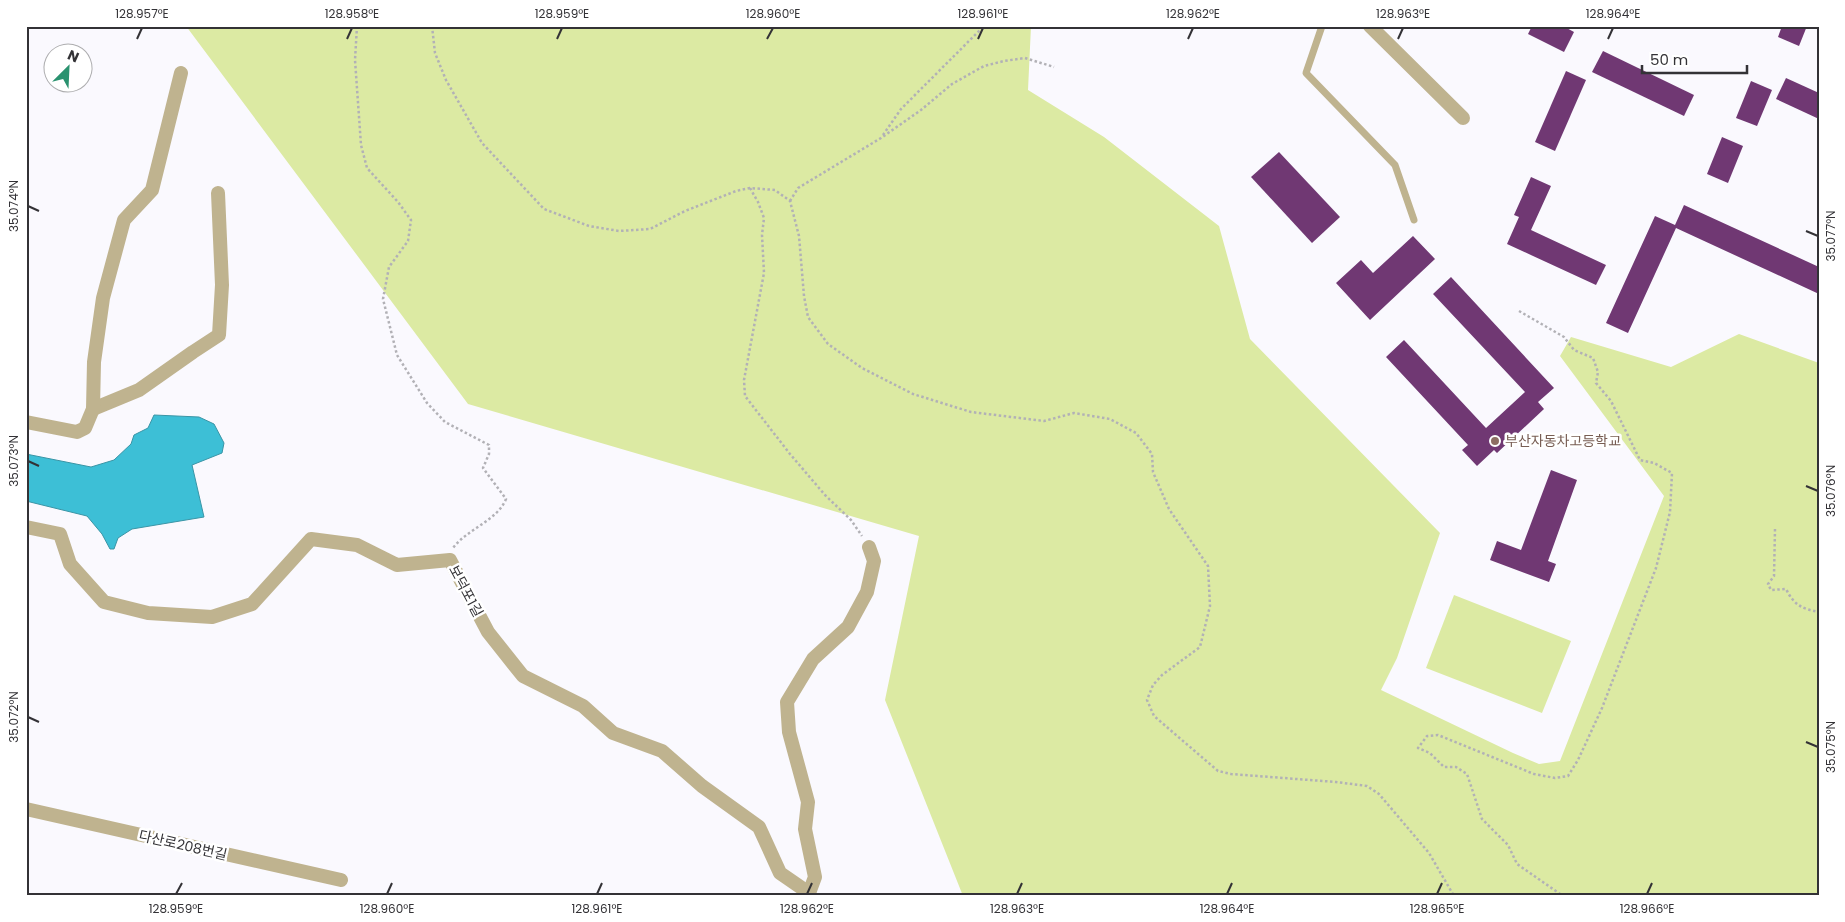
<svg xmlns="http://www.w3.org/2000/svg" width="1845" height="922" viewBox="0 0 1845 922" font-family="Poppins,'Noto Sans KR',sans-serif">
<rect width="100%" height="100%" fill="#faf9fe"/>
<g fill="#dceaa3">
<path d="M186,26H1031L1028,90L1104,137L1219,226L1250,339L1440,533L1397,658L1381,690L1513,753L1539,764L1560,761L1664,496L1560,356L1571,337L1671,367L1739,334L1819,363V896H963L885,700L919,536L468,404Z"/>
<path d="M1454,595L1571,641L1542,713L1426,668Z"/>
</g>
<path fill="#3dbfd6" stroke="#3a95a6" d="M154,415L199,417L214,424L224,443L222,453L192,465L204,517L132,529L118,538L114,549H110L102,534L87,516L26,501V454L91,467L114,460L131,444L134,435L148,428Z"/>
<g fill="#703873">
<path d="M1532,26H1563L1574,32L1564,52L1528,34Z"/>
<path d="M1782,26H1807L1799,46L1778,37Z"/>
<path d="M1603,51L1694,95L1684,116L1592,72Z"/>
<path d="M1566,71L1586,80L1555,151L1535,142Z"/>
<path d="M1786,78L1819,93V119L1776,99Z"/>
<path d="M1751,81L1772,90L1757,126L1736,118Z"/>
<path d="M1722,137L1743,146L1728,183L1707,174Z"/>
<path d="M1279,152L1340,217L1312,243L1251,177Z"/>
<path d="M1531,177L1551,186L1531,230L1606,265L1596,285L1507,244L1519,217L1514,215Z"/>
<path d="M1684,205L1819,267V294L1676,228L1628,333L1606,323L1655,216L1675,225Z"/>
<path d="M1413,236L1435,259L1370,320L1336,283L1361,260L1373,273Z"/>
<path d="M1451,277L1554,388L1538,402L1544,409L1497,453L1494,450L1477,466L1462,450L1468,445L1386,357L1404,340L1486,428L1525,392L1433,294Z"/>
<path d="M1551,470L1577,480L1548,561L1556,564L1549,582L1490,560L1497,541L1521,550Z"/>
</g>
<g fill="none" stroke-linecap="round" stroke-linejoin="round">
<g stroke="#b2b1b6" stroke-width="2.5" stroke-dasharray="2.5 2.5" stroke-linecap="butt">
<path d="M357,26L355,60L361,145L367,168L398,202L411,220L408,241L389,267L383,299L397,355L427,403L445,422L489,445V454L483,468L506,499C497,521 467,529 453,548"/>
<path d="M432,26L435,53L446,80L482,143L544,209L589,226L619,231L650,229L685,211L736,191L750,188L775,190L790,201L799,236L804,296L808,317L828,344L862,368L913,394L971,412L1044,421L1074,413L1110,419L1136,433L1152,454L1153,472L1169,509L1208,566L1210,606L1200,647L1162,675L1153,685L1147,700L1154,716L1218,771L1231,774L1336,782L1367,786L1379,794L1429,853L1454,896"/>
<path d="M883,135L901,109L984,26"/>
<path d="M750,188L758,202L764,218L762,235L764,273L744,380L745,396L790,454L825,495L851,520L862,536"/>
<path d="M790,201L798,188L881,138L921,110L952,84L984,66L1004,61L1025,58L1054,67"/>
<path d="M1519,311L1564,337L1574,350L1593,358L1598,372L1596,383L1611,401L1640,460L1654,463L1672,473L1670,512L1656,568L1602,708L1578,760L1568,776L1555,778L1534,774L1438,735L1427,736L1418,748L1430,753L1444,767H1456L1467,774L1482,819L1508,845L1517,864L1563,896"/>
<path d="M1775,529L1774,576L1768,584L1771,590L1786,589C1794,605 1802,609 1819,612"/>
<path d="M1812,896L1819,894"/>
</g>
<path stroke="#bfb38f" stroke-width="7" d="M1322,26L1306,73L1395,165L1414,220"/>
<g stroke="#bfb38f" stroke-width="14">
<path d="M1370,26L1463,118"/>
<path d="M93,409L139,390L193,352L219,335L222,285L218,193"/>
<path d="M26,422L77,432L85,428L93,409L94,362L103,298L124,220L152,190L181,73"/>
<path d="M26,527L60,534L70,564L104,602L148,613L212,617L252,604L311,539L357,545L397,565L450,560L488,632L523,676L583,706L613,733L662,751L702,786L759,827L780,873L809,893L810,896"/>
<path d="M26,809L341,880"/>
<path d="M809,893L815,877L805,829L808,802L789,732L787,702L813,659L848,627L867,592L874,561L869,547"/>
</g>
</g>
<path fill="none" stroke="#333236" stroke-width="2" d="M137,39L142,28M347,39L352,28M557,39L562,28M767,39L773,28M978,39L983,28M1188,39L1193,28M1398,39L1403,28M1608,39L1613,28M28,206L39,211M1806,231L1818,236M28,461L39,466M1806,486L1818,491M28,717L39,722M1806,742L1818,747M176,894L182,883M387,894L392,883M597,894L602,883M807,894L812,883M1017,894L1022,883M1227,894L1232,883M1437,894L1442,883M1647,894L1652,883"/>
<circle fill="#8d6e63" stroke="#fff" stroke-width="2" cx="1495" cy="441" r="5"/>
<g text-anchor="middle" stroke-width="5" stroke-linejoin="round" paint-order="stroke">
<g font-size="14" fill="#785e54" stroke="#fff" text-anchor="start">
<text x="1505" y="446">부산자동차고등학교</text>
</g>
<g font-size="14" fill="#333236" stroke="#fff">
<text transform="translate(466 591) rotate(62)" y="5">보덕포1길</text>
<text transform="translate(183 845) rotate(13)" y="5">다산로208번길</text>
</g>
</g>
<rect width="1845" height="922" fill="none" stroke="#ffffff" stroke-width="55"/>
<g transform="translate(68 68) rotate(24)"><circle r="24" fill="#ffffff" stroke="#adadaf"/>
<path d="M0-4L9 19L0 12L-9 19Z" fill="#2a926f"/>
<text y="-8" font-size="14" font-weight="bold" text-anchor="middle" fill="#333236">N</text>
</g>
<path d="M1642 65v8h105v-8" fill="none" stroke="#333236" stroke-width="2.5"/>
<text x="1650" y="65" font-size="15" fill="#333236" stroke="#ffffff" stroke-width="4" paint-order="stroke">50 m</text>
<rect x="28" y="28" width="1790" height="866" fill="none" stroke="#333236" stroke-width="2"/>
<g font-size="12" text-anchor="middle" fill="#333236">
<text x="142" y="18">128.957°E</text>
<text x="352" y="18">128.958°E</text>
<text x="562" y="18">128.959°E</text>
<text x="773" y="18">128.960°E</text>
<text x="983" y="18">128.961°E</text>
<text x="1193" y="18">128.962°E</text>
<text x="1403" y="18">128.963°E</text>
<text x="1613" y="18">128.964°E</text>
<text transform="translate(14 206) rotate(-90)" y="4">35.074°N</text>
<text transform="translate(1831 236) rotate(-90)" y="4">35.077°N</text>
<text transform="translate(14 461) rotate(-90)" y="4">35.073°N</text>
<text transform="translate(1831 491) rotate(-90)" y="4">35.076°N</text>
<text transform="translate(14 717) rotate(-90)" y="4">35.072°N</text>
<text transform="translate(1831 747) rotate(-90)" y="4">35.075°N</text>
<text x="176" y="913">128.959°E</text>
<text x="387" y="913">128.960°E</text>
<text x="597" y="913">128.961°E</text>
<text x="807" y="913">128.962°E</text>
<text x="1017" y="913">128.963°E</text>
<text x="1227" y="913">128.964°E</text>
<text x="1437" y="913">128.965°E</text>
<text x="1647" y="913">128.966°E</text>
</g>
</svg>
